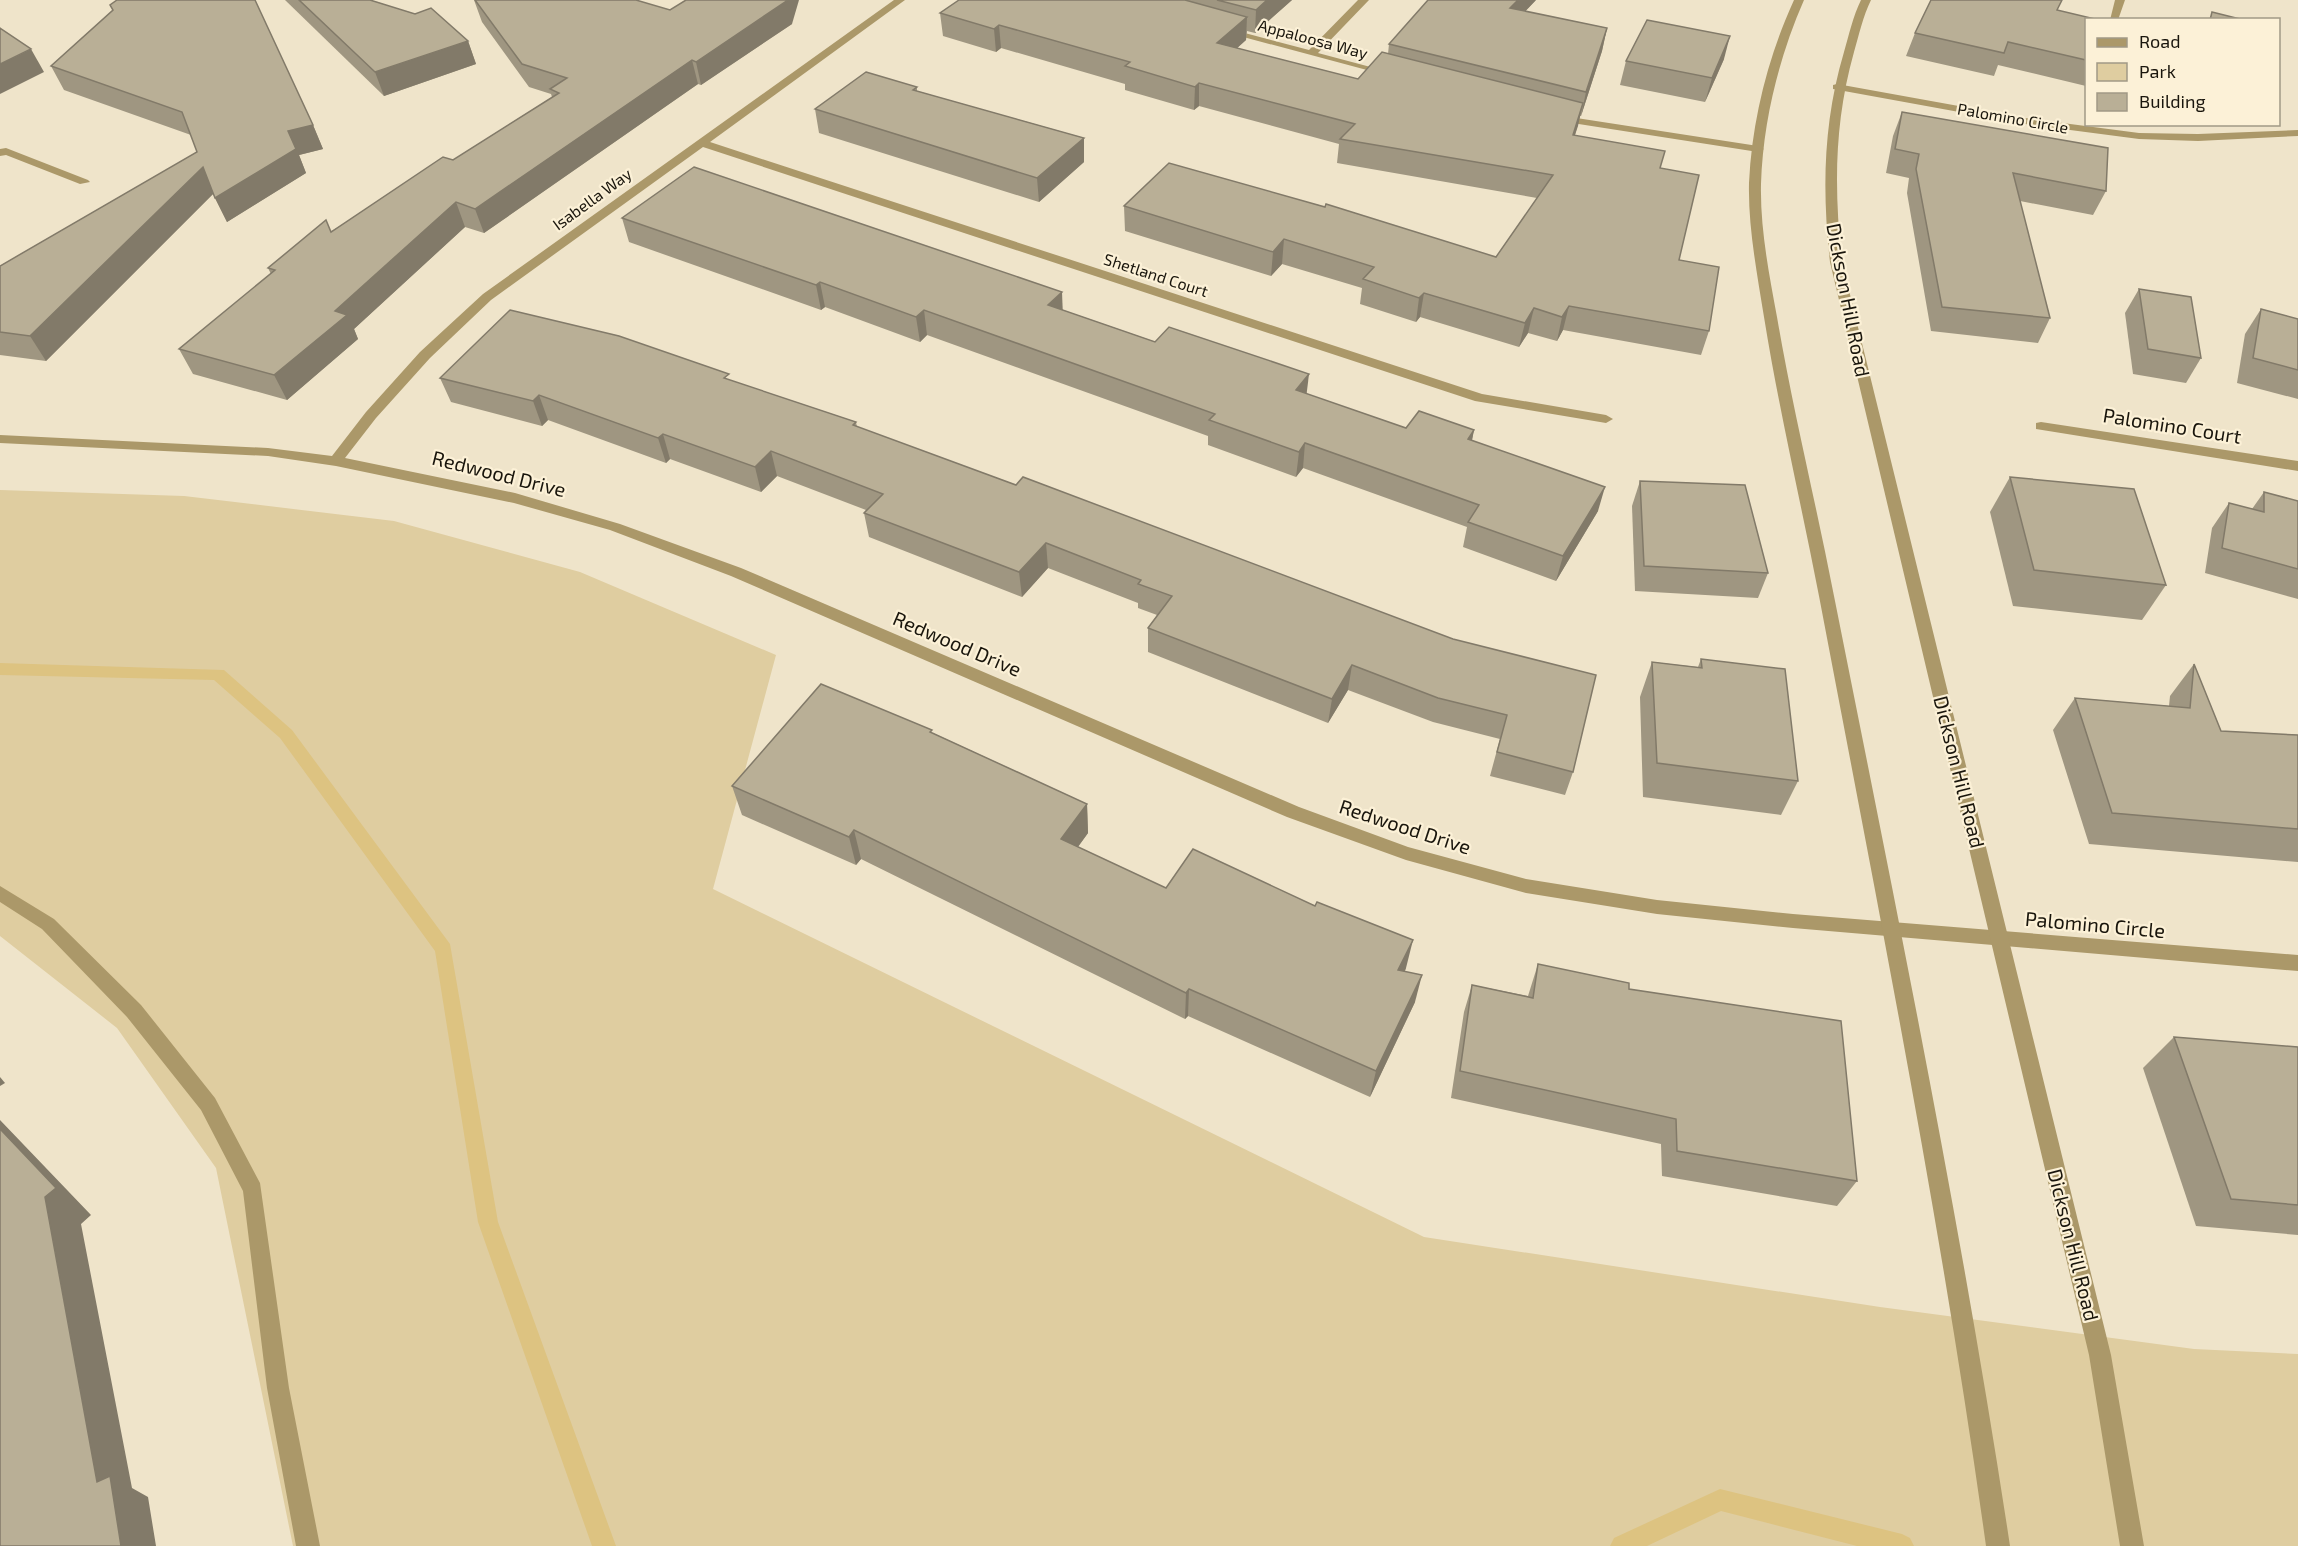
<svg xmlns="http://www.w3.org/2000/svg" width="2298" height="1546" viewBox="0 0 2298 1546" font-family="'Exo 2',sans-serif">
<rect width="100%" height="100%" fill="#efe4ca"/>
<path fill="#dfcda0" d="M0,490L184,496L394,521L580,572L776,655L713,889L1424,1237L1880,1307L2194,1349L2298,1354V1546H293L216,1168L117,1028L0,936Z"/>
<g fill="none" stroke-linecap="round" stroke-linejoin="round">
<g fill="#ddc381" fill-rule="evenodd">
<path d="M0,663L224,670L292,730L450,944L498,1222L616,1546H592L478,1222L435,951L280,738L214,680L0,675Z"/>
<path d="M1720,1489L1902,1534L1910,1538L1914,1546H1857L1721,1511L1647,1546H1610L1614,1538Z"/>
</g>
<g fill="#ab9869" fill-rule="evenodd">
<path d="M2115,0H2125L2118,20H2110Z"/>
<path d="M0,886L54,919L141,1005L215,1098L260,1183L289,1388L320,1546H296L267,1388L243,1191L201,1110L127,1017L42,929L0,902Z"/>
</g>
<g fill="#ab9869" fill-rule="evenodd">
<path d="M894,0H905L710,142L1482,394L1606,415L1613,419L1606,423L1475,401L703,147L491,300L430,358L376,418L345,458L515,493L620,524L741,568L1299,807L1408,847L1526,879L1657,900L1793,914L2298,955V971L1793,928L1657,914L1526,893L1406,860L1287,817L731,576L610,530L514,503L336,466L268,456L0,443V435L268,448L332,456L366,412L420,352L483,294Z"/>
<path d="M1358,0H1369L1318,53L1393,73V77L1221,31L1226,28L1309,50Z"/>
<path d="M1837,84L2025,118L2139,133L2198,134L2298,130V136L2198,141L2139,139L2025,124L1833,89V85Z"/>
<path d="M1557,115L1758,146L1764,149L1758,152L1553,120L1552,118Z"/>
<path d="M6,148L88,180L90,182L80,184L6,155L0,156V149Z"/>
<path d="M2041,422L2298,461V471L2036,429V423Z"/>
</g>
<g fill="#ab9869" fill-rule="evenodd">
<path d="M1794,0H1804C1779,57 1763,121 1761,184C1760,228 1769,274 1777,317C1793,411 1816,503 1834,596C1897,912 1962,1228 2010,1546H1986C1942,1228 1879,912 1819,596C1801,503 1779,410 1764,317C1757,273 1748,227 1749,183C1752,120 1768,57 1794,0Z"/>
<path d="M1861,0H1871C1863,16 1859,35 1854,52C1834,123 1834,190 1842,262L2111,1355L2144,1546H2120L2089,1355L1830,262C1822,190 1823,123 1844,52C1849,35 1853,16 1861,0Z"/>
</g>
</g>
<g fill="#9f9681">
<path d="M285,0H370L415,14L468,41L476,64L384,96Z"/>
<path d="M474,0L670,10L792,24L701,85L698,84L484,233L465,227L354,329L358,339L287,400L193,374L179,349L271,274L268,268L453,160L552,97L551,94L529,87L482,22Z"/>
<path d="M959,0H1292L1255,33L1247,31L1246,40L1237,48L1358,79L1388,54L1389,44L1536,0L1525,11L1607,28L1602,51L1581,116H1580L1575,135L1661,168L1679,260L1709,331L1701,355L1563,330L1557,341L1528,333L1519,347L1420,317L1416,322L1360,304L1362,288L1282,264L1271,276L1125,231L1124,206L1496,257L1537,198L1337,163L1339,144L1199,106L1194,110L1125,90V84L1001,48L996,52L943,36L940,13Z"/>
<path d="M110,5L313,125L323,149L299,155L306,173L227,222L213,194L46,361L0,355V266L197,152L191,135L64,90L51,66L113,10Z"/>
<path d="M2057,10L2086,20V86L1998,65L1994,76L1906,56L1915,33Z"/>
<path d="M1724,59L1705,102L1620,85L1626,61Z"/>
<path d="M917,87V91L1084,138V162L1039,202L819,133L815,109Z"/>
<path d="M1902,112L2106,191L2093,215L2020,201L2050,318L2038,343L1931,331L1907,193L1909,178L1886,173L1893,136Z"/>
<path d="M622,218L1063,310L1406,428L1474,430L1472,440L1598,511L1556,581L1463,547L1467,527L1303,468L1296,477L1208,445V436L927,335L920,342L825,307L821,310L629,242Z"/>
<path d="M2139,289L2201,358L2186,383L2133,374L2125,313Z"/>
<path d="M2261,309L2298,319V399L2237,383L2245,334Z"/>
<path d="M440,378L730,380L856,422L857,427L1016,485L1453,639L1573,772L1565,795L1490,776L1500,739L1433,722L1348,690L1328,723L1148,652V628L1157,615L1138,608V603L1048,568L1022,597L869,537L864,513L866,510L777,476L761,492L670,459L666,463L548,420L542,426L451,402Z"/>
<path d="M2010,477L2166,585L2142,620L2013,606L1990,512Z"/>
<path d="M1640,481L1768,573L1758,598L1635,591L1632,506Z"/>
<path d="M2264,492L2298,501V599L2205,573L2212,528L2229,503L2252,509Z"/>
<path d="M1701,659L1798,781L1781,815L1643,797L1640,697L1652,662L1698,667Z"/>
<path d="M2194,664L2221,731L2298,735V862L2089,844L2053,730L2075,698L2169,706L2170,696Z"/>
<path d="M933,733L1087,804L1088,833L1078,847L1166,888L1406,968L1405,971L1415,1002L1370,1097L1188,1016L1185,1019L861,859L856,865L742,815L732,786Z"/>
<path d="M1538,964L1629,989L1857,1181L1837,1206L1662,1176L1661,1144L1451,1098L1464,1012L1472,985L1528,996Z"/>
<path d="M2174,1037L2298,1047V1235L2196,1226L2143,1068Z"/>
</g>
<g fill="#827a69">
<path d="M788,0H799L792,24L701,85L696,62Z"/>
<path d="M1267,0H1292L1255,33L1256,10Z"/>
<path d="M1518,0H1536L1506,32L1510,8Z"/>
<path d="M1247,17L1246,40L1216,67L1217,43Z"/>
<path d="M999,25L1001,48L996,52L994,29Z"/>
<path d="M1607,28L1602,51L1581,116L1586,92Z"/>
<path d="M1730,36L1724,59L1705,102L1712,78Z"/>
<path d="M468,41L476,64L384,96L375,72Z"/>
<path d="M31,49L44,72L0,94V64Z"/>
<path d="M692,60L698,84L484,233L475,209Z"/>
<path d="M1199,83V106L1194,110L1195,87Z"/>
<path d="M1583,103L1578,126L1567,158L1573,135Z"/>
<path d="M313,125L323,149L299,155L306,173L227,222L215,198L288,131Z"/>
<path d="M1084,138V162L1039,202L1037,178Z"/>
<path d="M203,167L215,192L46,361L30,336Z"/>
<path d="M456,202L465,227L354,329L358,339L287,400L274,375L335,311Z"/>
<path d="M1284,239L1282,264L1271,276L1273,252Z"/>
<path d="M820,282L825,307L821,310L816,285Z"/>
<path d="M1062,292L1063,317L1048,305Z"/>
<path d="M1424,293L1420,317L1416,322L1419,298Z"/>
<path d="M1569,306L1563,330L1557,341L1562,317Z"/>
<path d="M1534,308L1528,333L1519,347L1525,323Z"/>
<path d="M924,310L927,335L920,342L916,317Z"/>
<path d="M1309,374L1306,399L1296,390Z"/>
<path d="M539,395L548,420L542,426L533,401Z"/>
<path d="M1474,430L1469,455L1468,439Z"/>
<path d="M663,434L670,459L666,463L658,438Z"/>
<path d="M1305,443L1303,468L1296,477L1299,452Z"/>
<path d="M771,451L777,476L761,492L755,467Z"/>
<path d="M1605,487L1598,511L1556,581L1563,556Z"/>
<path d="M1046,543L1048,568L1022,597L1019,572Z"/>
<path d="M1352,665L1348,690L1328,723L1332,699Z"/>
<path d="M1087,804L1088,833L1063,867L1061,839Z"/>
<path d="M854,830L861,859L856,865L849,837Z"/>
<path d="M1413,940L1406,968L1392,997L1398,970Z"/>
<path d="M1422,975L1415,1002L1370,1097L1376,1071Z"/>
<path d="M1189,989L1188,1016L1185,1019L1186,993Z"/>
<path d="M0,1077L5,1083L0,1086Z"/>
<path d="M0,1120L91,1215L81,1224L132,1488L148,1497L156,1546H121L97,1482L45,1197L0,1129Z"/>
</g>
<g fill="#b9af96" stroke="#827a69" stroke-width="1.5">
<path d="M117,0H255L313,125L288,131L296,149L215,198L203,167L30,336L0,332V266L197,152L182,112L51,66L113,10L110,5Z"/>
<path d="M299,0H370L415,14L431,8L468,41L375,72Z"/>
<path d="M475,0H636L670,10L686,0H788L696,62L692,60L475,209L456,202L335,311L347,315L274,375L179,349L275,270L268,268L326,220L331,232L443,157L453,160L559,93L550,89L567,78L522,64Z"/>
<path d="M959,0H1185L1247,17L1217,43L1358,79L1382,52L1583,103L1573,135L1665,151L1660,168L1699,175L1679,260L1719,267L1709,331L1569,306L1562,317L1534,308L1525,323L1424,293L1419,298L1363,279L1374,267L1284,239L1273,252L1124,206L1169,163L1325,207L1326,204L1496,257L1553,175L1340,139L1355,124L1199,83L1195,87L1125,66L1130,62L999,25L994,29L940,13Z"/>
<path d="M1217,0H1267L1256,10Z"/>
<path d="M1428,0H1518L1510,8L1607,28L1586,92L1389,44Z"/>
<path d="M1931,0H2062L2057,10L2099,20H2086V60L2008,42L2004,53L1915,33Z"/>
<path d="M2212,12L2244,20H2210Z"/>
<path d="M1647,20L1730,36L1712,78L1626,61Z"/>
<path d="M0,28L31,49L0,64Z"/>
<path d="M866,72L917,87L913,90L1084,138L1037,178L815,109Z"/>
<path d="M1902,112L2108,148L2106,191L2013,173L2050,318L1942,307L1916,169L1919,154L1895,149Z"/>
<path d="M694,167L1062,292L1048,305L1155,342L1169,327L1309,374L1296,390L1406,428L1419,411L1474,430L1468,439L1605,487L1563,556L1468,522L1479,505L1305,443L1299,452L1209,420L1215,414L924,310L916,317L820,282L816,285L622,218Z"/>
<path d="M2139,289L2191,297L2201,358L2148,349Z"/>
<path d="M2261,309L2298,319V370L2253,358Z"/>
<path d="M510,310L619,336L729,374L724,378L856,422L853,425L1016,485L1023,477L1453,639L1596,675L1573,772L1497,752L1507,715L1438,698L1352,665L1332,699L1148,628L1172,596L1138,584L1141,580L1046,543L1019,572L864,513L883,494L771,451L755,467L663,434L658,438L539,395L533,401L440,378Z"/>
<path d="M2010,477L2134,489L2166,585L2034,570Z"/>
<path d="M1640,481L1745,485L1768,573L1644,566Z"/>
<path d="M2264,492L2298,501V569L2222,548L2229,503L2264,512Z"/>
<path d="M1701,659L1785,669L1798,781L1657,763L1652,662L1702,668Z"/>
<path d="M2194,664L2221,731L2298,735V829L2112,813L2075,698L2190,708Z"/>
<path d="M821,684L932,730L930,732L1087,804L1061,839L1166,888L1193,849L1315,906L1317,902L1413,940L1398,970L1422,975L1376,1071L1189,989L1186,993L854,830L849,837L732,786Z"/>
<path d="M1538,964L1629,983V989L1841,1021L1857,1181L1677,1151L1676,1119L1460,1071L1472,985L1533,998Z"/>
<path d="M2174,1037L2298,1047V1205L2231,1199Z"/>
<path d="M0,1129L56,1188L45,1197L97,1482L110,1476L121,1546H0Z"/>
</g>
<g text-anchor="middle" stroke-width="4.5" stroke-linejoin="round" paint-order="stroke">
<g font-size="16" fill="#19150c" stroke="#fcf1d7">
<text transform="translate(1313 39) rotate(15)" y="6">Appaloosa Way</text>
<text transform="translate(2013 118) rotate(10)" y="6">Palomino Circle</text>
<text transform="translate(592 199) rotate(-36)" y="6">Isabella Way</text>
<text transform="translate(1156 275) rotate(18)" y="6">Shetland Court</text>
</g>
<g font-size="20" fill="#19150c" stroke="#fcf1d7">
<text transform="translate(1848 300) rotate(79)" y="7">Dickson Hill Road</text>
<text transform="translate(2172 426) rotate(9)" y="7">Palomino Court</text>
<text transform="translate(499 474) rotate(14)" y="7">Redwood Drive</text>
<text transform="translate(957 644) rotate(23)" y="7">Redwood Drive</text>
<text transform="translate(1959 772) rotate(76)" y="7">Dickson Hill Road</text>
<text transform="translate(1405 827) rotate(18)" y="7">Redwood Drive</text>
<text transform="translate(2095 925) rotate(5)" y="7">Palomino Circle</text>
<text transform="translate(2073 1245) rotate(76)" y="7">Dickson Hill Road</text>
</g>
</g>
<rect x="2085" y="18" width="195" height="108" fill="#fcf1d7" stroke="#a19986" stroke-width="1.5"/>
<rect x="2097" y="38" width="30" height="9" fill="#ab9869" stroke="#a19986" stroke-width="1.5"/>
<text x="2139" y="48" font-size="18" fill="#19150c">Road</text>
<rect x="2097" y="63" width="30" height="18" fill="#dfcda0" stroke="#a19986" stroke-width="1.5"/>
<text x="2139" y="78" font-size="18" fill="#19150c">Park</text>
<rect x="2097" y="93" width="30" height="18" fill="#b9af96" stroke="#a19986" stroke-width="1.5"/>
<text x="2139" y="108" font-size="18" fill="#19150c">Building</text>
</svg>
